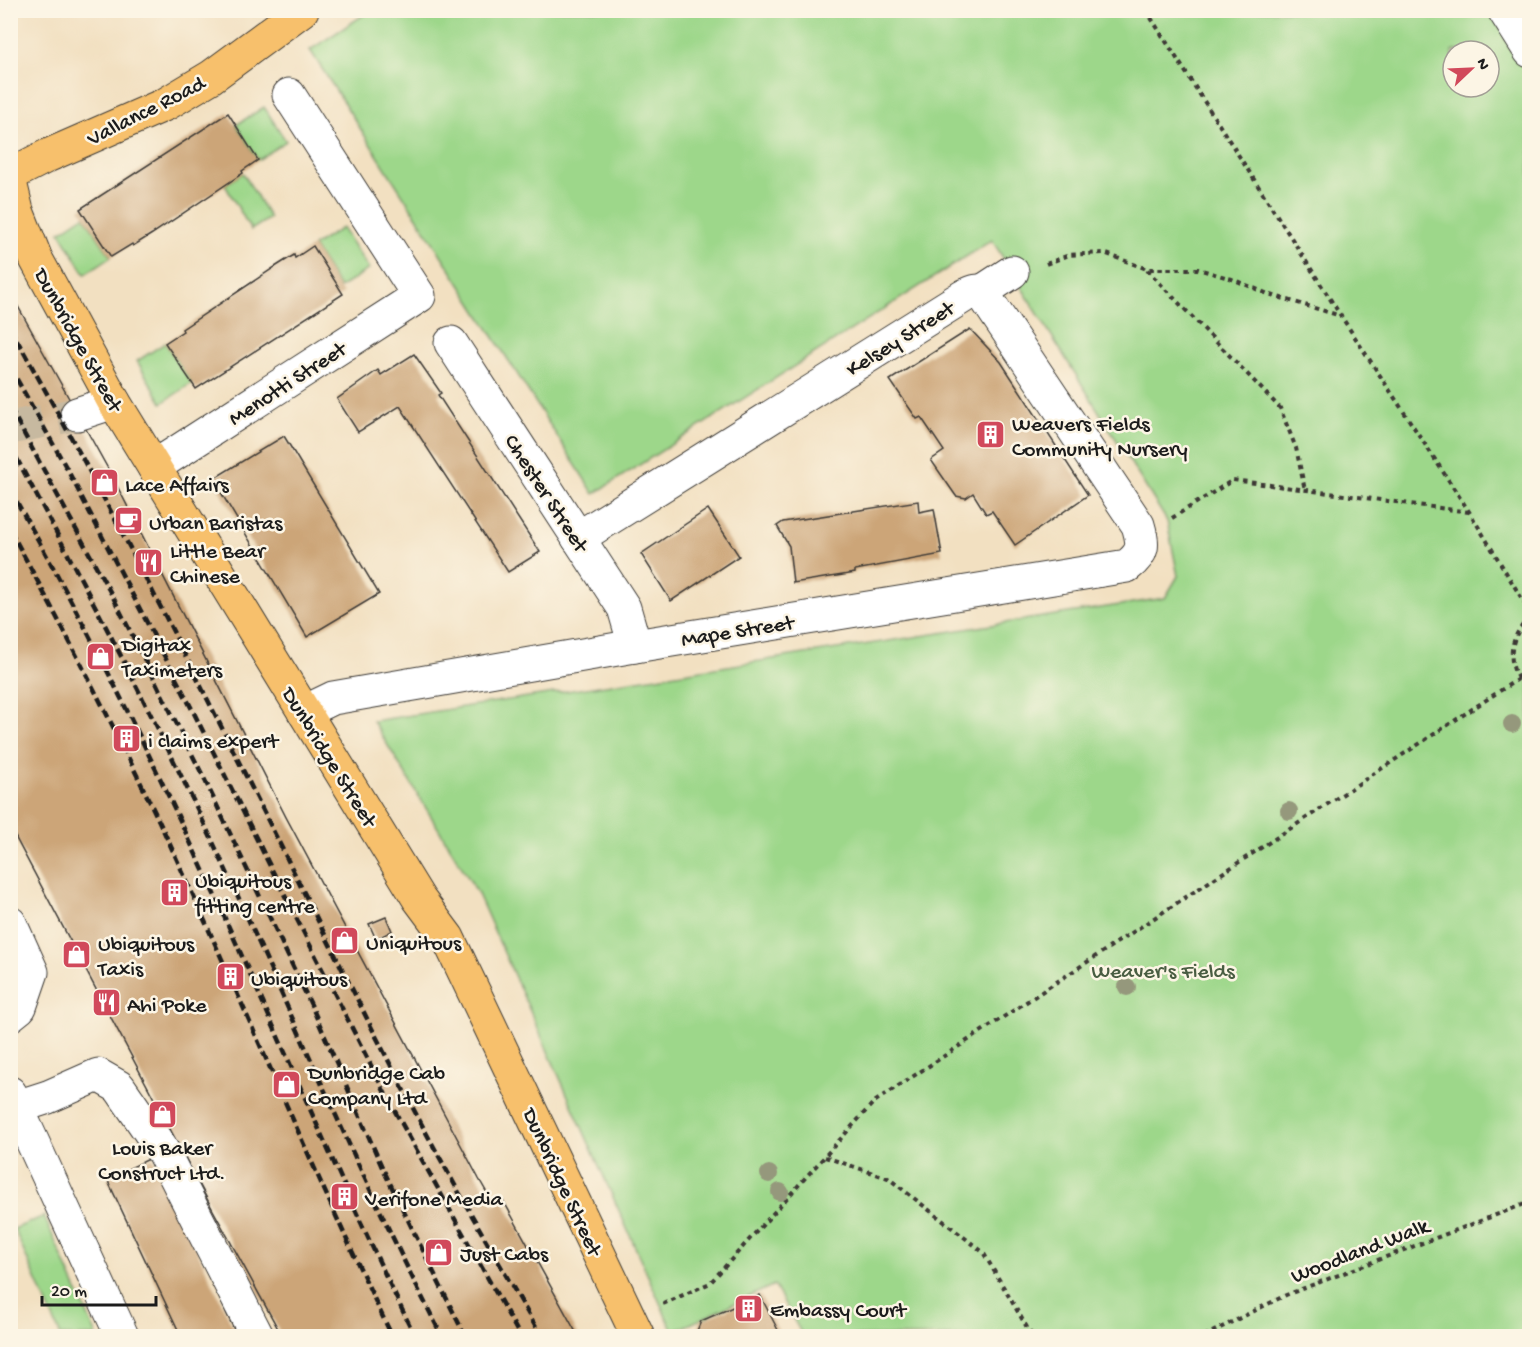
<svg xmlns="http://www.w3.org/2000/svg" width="1540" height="1347" viewBox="0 0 1540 1347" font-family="'Gochi Hand',sans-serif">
<rect width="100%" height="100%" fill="#fcf5e5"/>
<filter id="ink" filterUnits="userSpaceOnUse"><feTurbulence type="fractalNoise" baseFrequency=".0167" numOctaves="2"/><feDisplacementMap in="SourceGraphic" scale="12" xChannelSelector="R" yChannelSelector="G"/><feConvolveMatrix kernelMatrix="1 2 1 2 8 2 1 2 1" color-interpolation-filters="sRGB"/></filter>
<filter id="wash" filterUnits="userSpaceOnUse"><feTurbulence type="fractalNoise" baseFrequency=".008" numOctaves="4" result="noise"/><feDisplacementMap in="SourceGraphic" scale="24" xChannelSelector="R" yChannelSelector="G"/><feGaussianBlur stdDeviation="1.35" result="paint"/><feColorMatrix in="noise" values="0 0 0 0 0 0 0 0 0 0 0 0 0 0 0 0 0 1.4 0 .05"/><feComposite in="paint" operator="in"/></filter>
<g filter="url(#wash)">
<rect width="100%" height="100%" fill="#f2e0c1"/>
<g fill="#9dd78a" stroke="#5c7a53" stroke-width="1.5" fill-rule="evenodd">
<path d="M371,10L1490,11L1530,72L1529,1336H803L774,1285L673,1332L477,892L373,721L1165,598L1178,576L1167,521L992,240L594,494L310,50ZM1453,51H1489V87H1453Z"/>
<path d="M264,107L286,141L258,160L236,125Z"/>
<path d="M243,173L270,218L251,230L225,185Z"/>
<path d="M84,216L111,257L85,274L60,232Z"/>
<path d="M342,228L369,269L340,288L313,246Z"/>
<path d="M165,343L192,383L162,403L137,361Z"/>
<path d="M44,1216L97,1336H61L14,1229Z"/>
</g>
<g id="blocks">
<g fill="#cca578">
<path d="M228,113L258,160L242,171L243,173L152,234L133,246L132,244L111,257L80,209Z"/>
<path d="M313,246L343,294L196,389L165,343L183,331L182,329L275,267L294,255L295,258Z"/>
<path d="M10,292L112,476L286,817L479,1179L494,1205L503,1200L578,1336H282L213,1210L10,827Z"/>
<path d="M970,329L1001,362L1088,495L1015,545L992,511L986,514L973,493L966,498L956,496L931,460L944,451L921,417L917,419L890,380Z"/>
<path d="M414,354L441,393L438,395L540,552L508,572L400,406L358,432L337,399L378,370L381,375Z"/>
<path d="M284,436L379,594L307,637L213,479Z"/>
<path d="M918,501L919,512L934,509L942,554L855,570V573L793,583L789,546L777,526L783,522Z"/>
<path d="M708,509L739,556L671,601L641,554Z"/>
<path d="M386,917L392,931L376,939L369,924Z"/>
<path d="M153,1157L198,1252L237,1336H181L107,1179Z"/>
<path d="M760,1295L779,1332L769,1336H683L697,1331L701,1321Z"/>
</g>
</g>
</g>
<g filter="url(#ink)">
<use href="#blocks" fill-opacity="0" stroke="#3c3935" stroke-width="1.5"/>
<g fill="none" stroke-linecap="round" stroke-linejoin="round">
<path stroke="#c7b9a0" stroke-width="33" stroke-dasharray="33 16" stroke-linecap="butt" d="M10,428L77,414"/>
<defs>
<g id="minor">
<path d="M1504,10L1530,51"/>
<path d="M983,291L1012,272"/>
<path d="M451,343L624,608L635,646"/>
<path d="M77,414L114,402"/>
<path d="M154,467L419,296L289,95"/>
<path d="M304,712L333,698L635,646L1127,566C1144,553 1144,545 1138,525L987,300V294C979,288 972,292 964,296L578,538"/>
<path d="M10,923L32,972L20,1007L10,1015"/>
<path d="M10,1093L122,1336"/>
<path d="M17,1107L48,1097L98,1075L119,1087L161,1148L257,1336"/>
</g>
<g id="major">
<path d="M10,175L47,156L166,104L211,77L302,10"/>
<path d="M10,182L17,211L36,259L114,402L419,899L448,938L638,1336"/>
</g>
</defs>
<use href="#minor" stroke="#3c3935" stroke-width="35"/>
<use href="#major" stroke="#3c3935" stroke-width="35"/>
<g stroke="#3c3935" stroke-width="4" stroke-dasharray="4.5 4.5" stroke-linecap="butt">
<path d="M1146,10L1341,316L1470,513L1530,612"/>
<path d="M1046,264L1069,255L1104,253L1147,269H1198L1232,279L1268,294L1341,316"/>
<path d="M1147,270L1280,408L1296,448L1305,490"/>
<path d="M1172,518L1233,480L1469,512"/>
<path d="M1530,618C1507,636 1504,673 1530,690"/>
<path d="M825,1157L888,1178L983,1252L1032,1336"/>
<path d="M663,1304L710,1283L874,1102L1518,679"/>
<path d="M1204,1336L1286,1295L1530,1202"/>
</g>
<use href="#minor" stroke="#fff" stroke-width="33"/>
<use href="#major" stroke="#f7c06c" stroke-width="33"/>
<g stroke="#1c1c1c" stroke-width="4.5" stroke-dasharray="9 4.5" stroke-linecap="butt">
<path d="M10,328C146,565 262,812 386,1056C434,1151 488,1244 541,1336"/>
<path d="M10,367L66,467L193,711L276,878L387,1097L520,1336"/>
<path d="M10,408L114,599L203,776L312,1007L382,1167L465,1336"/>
<path d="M10,446C87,589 163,733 231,881C300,1033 365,1188 442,1336"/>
<path d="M10,490C96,640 171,797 241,954C299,1082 353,1211 415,1336"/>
<path d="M10,530C67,635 122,741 172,849C247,1011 315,1176 392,1336"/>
</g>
</g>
<g fill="#95987b">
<circle cx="1512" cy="724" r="9"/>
<circle cx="1289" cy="811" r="9"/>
<circle cx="1127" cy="987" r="9"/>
<circle cx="769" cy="1174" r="9"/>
<circle cx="780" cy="1192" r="9"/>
</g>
</g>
<defs>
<symbol id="building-square" viewBox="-11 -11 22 22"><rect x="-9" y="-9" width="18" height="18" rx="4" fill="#d1495b" stroke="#fcf5e5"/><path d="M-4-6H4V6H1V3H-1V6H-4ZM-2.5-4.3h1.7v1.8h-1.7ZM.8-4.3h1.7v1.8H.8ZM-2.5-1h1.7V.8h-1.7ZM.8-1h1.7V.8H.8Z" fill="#fff"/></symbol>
<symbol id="shop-square" viewBox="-11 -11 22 22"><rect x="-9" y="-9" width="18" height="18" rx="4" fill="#d1495b" stroke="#fcf5e5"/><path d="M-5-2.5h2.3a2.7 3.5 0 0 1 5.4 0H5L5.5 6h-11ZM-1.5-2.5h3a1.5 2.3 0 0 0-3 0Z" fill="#fff"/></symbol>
<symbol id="cafe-square" viewBox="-11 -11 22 22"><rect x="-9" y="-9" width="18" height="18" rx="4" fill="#d1495b" stroke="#fcf5e5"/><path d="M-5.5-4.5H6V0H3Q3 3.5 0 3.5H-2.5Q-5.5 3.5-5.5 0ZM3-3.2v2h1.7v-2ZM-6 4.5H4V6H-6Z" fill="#fff"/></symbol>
<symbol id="restaurant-square" viewBox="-11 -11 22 22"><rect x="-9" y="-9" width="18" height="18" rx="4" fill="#d1495b" stroke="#fcf5e5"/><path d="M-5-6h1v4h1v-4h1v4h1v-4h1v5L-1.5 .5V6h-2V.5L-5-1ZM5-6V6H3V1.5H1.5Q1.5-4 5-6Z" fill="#fff"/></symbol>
</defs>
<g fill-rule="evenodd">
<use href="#building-square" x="974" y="418" width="33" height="33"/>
<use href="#shop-square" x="88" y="466" width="33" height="33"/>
<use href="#cafe-square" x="112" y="504" width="33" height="33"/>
<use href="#restaurant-square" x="132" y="546" width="33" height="33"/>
<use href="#shop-square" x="84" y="640" width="33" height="33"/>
<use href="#building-square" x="110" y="722" width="33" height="33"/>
<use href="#building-square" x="158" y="876" width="33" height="33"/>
<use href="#shop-square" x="328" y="924" width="33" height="33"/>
<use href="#shop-square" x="60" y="938" width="33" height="33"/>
<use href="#building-square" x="214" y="960" width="33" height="33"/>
<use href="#restaurant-square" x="90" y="986" width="33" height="33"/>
<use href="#shop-square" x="270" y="1068" width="33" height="33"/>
<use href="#shop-square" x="146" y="1098" width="33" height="33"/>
<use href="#building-square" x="328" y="1180" width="33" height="33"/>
<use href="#shop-square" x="422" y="1236" width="33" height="33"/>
<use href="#building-square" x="732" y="1292" width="33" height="33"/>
</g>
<g text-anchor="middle" stroke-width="5" stroke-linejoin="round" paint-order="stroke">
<g font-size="22" fill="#1c1c1c" stroke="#fcf5e5">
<text transform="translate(145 109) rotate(-27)" y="8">Vallance Road</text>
<text transform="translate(899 337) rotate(-32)" y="8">Kelsey Street</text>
<text transform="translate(80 339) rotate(61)" y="8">Dunbridge Street</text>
<text transform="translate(286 382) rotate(-33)" y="8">Menotti Street</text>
<text transform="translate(548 492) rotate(57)" y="8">Chester Street</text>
<text transform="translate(737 629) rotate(-9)" y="8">Mape Street</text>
<text transform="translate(331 756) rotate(58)" y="8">Dunbridge Street</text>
<text transform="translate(564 1181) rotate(65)" y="8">Dunbridge Street</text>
<text transform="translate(1359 1249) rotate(-21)" y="8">Woodland Walk</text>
</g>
<g font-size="22" fill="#1c1c1c" stroke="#fcf5e5" text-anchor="start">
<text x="1012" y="430">Weavers Fields<tspan x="1012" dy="25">Community Nursery</tspan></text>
<text x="125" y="491">Lace Affairs</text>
<text x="149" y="529">Urban Baristas</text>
<text x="170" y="557">Little Bear<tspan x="170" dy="25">Chinese</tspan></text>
<text x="122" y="651">Digitax<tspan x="122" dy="25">Taximeters</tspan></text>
<text x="148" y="747">i claims expert</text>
<text x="195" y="887">Ubiquitous<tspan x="195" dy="25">fitting centre</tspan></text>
<text x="366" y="949">Uniquitous</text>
<text x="98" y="950">Ubiquitous<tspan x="98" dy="25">Taxis</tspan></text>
<text x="251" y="985">Ubiquitous</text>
<text x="127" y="1011">Ahi Poke</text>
<text x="308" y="1079">Dunbridge Cab<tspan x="308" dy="25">Company Ltd</tspan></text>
<text x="162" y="1154" text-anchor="middle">Louis Baker<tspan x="162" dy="25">Construct Ltd.</tspan></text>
<text x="365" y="1205">Verifone Media</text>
<text x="460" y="1260">Just Cabs</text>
<text x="770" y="1316">Embassy Court</text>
</g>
<g font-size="22" fill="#495d42" stroke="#fcf5e5">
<text x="1163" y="977">Weaver's Fields</text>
</g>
</g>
<rect width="1540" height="1347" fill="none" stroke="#fcf5e5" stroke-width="36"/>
<g transform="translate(1471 69) rotate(67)"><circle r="28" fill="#fcf5e5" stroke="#a29e95" stroke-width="1.5"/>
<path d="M0-4.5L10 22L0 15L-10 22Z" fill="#d1495b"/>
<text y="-9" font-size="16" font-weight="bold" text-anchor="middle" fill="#1c1c1c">N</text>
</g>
<path d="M42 1296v9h114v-9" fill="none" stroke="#1c1c1c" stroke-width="3"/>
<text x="51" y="1296" font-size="18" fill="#1c1c1c" stroke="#fcf5e5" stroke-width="4.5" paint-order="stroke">20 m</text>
</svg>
